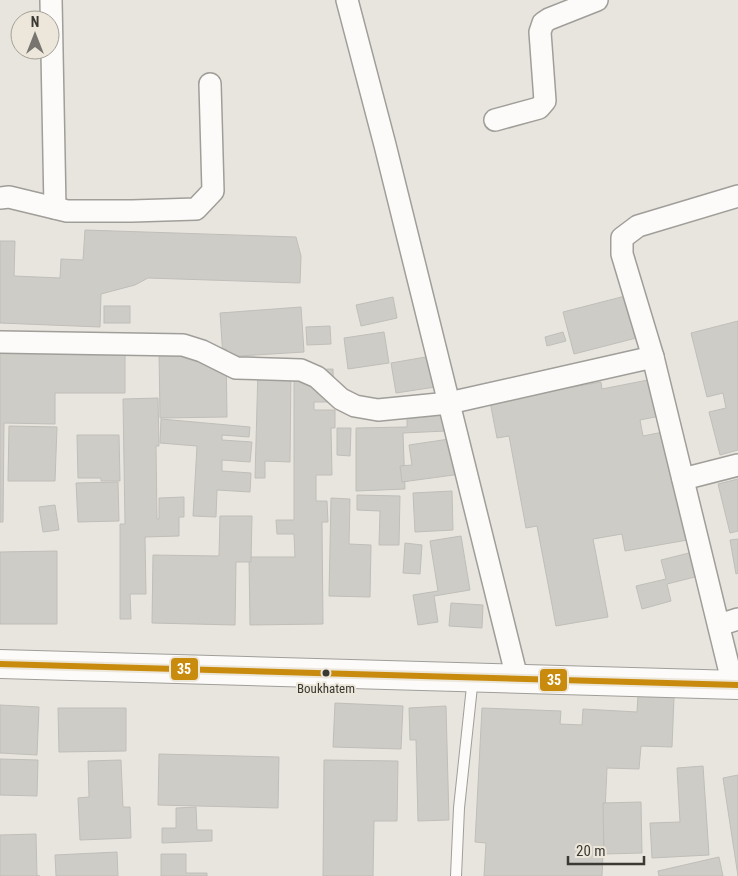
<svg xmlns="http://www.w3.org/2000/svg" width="738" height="876" viewBox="0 0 738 876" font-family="'Roboto Condensed',sans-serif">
<rect width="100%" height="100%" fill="#e8e5de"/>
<g fill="#ceccc7" stroke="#c0beb9">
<path d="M85,230L296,237L301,256L300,283L148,278L135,285L101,294L100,327L0,323V241H15L14,276L60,278L61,259L83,260Z"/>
<path d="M633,294L644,336L574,354L563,312Z"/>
<path d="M393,297L397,318L361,326L356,305Z"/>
<rect x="104" y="306" width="26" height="17"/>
<path d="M301,307L304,352L223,357L220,313Z"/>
<path d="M738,321V450L720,455L709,412L726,408L723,393L707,397L691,333Z"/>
<path d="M330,326L331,344L307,345L306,327Z"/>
<path d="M384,332L389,363L348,369L344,338Z"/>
<path d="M563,332L566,341L547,346L545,337Z"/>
<path d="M0,346L125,347V393H55V424L4,423L3,522H0Z"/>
<path d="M226,349L227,417L160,418L159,350Z"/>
<path d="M437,355L442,386L396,393L391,363Z"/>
<path d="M258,369L291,370L290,462L265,461V478H255Z"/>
<path d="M333,369L334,402H314V410H335V428H331L332,475H316V501H327L328,522H322L323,624L250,625L249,557H295L294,534H277L276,520H294V370Z"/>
<path d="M653,379L660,416L640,420L643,436L673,430L693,539L625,551L622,534L593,539L608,617L556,626L537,526L526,528L509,436L497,438L490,402L601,382L602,389Z"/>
<path d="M158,398L159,446H156L157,519H159V498L184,497V517H179V536L145,537L146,594H130L131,619H120V524H125L123,399Z"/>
<path d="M445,406L446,431L403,433L405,489L356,491V428L407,427V407Z"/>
<path d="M161,419L250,427L249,437L222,435V440L252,442L250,462L222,460V471L251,473L250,492L217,490L216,517L193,516L197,446L160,443Z"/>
<path d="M9,426L57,427L55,481H8Z"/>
<path d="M337,428H351L350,456L337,455Z"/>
<path d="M77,435H119L120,481H101V478H78Z"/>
<path d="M456,438L461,474L402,482L400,466L412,465L409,445Z"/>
<path d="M738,479V531L730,533L718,484Z"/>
<path d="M118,482L119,521L78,522L76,483Z"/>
<path d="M452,491L453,530L415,532L413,493Z"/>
<path d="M357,495L400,496L399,545H379L380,511L357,510Z"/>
<path d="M331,498L350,499L349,544L371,545L370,597L329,596Z"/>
<path d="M55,505L59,530L43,532L39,507Z"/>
<path d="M220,516H252L251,562H236L235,625L152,623L153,555L219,556Z"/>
<path d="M461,536L470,590L434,596L438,622L418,625L413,595L438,591L430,541Z"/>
<path d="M738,539V573L736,574L730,540Z"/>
<path d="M405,543L422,545L420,574L403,573Z"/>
<path d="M57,551V624H0V552Z"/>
<path d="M693,552L699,576L667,584L671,601L642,609L636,586L666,579L661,560Z"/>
<path d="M451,603L483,605L482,628L449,626Z"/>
<path d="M638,695L674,697L672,747L641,746L639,769L607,768L602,876H484L486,843L475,842L482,708L561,711L560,724L582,725L583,709L637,712Z"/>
<path d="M335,703L403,706L401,749L333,747Z"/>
<path d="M0,705L39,707L37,755L0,753Z"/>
<path d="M446,706L449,820L418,821L416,740H410L409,708Z"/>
<path d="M58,708H126V751L59,752Z"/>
<path d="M159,754L279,757L278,808L158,805Z"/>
<path d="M0,759L38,760L37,796L0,795Z"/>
<path d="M121,760L123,807H130L131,838L80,840L78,798L89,797L88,761Z"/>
<path d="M324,760L398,761L397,821H374L373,876H323Z"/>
<path d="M703,766L709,855L652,858L650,823L680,822L677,768Z"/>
<path d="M738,775V876L723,778Z"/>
<path d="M641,802L642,853L604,854L603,803Z"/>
<path d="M196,807L197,830H212V841L162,843V828H176V808Z"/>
<path d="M36,834L37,876H40H0V835Z"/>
<path d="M117,852L118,876H56L55,855Z"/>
<path d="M161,854H186V873H207V876H161Z"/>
<path d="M719,857L723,876H659L658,871Z"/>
</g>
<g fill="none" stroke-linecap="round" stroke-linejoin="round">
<defs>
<path id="lane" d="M456,876L459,808L473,677"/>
<g id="street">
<path d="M51,0L55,208"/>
<path d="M347,0L385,145L517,678"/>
<path d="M495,120L539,108L545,101L540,32L543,23L549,19L597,0"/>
<path d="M0,198L9,197L67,211H132L196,209L213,191L210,84"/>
<path d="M0,342L183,345L202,351L236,368L301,370L317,377L341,399L355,406L378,410L449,403L653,357"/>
<path d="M683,479L738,465"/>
<path d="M719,625L738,619"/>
<path d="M733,685L653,357L622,254V238L638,226L738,196"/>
</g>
<path id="primary" d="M0,664L738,685"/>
</defs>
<use href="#lane" stroke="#a09e99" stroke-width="12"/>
<use href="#street" stroke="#a09e99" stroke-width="24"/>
<use href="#primary" stroke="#a09e99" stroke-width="30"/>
<use href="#lane" stroke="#fcfbfa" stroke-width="10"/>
<use href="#street" stroke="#fcfbfa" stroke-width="21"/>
<use href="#primary" stroke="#fcfbfa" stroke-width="28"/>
<defs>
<path id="bus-1" d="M0,664L738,685"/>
</defs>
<use href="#bus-1" stroke="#ece7da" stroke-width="10"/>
<use href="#bus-1" stroke="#c88b0d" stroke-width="6"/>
</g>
<circle fill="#3b3934" stroke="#ece7da" stroke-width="2" cx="326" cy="673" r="4.5"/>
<g text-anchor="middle" stroke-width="4" stroke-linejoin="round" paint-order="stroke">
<g font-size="13" fill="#3b3934" stroke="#ece7da">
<text x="326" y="693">Boukhatem</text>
</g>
</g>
<g stroke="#ece7da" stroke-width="2">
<rect x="170" y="657" width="29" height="24" rx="5" fill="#c88b0d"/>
<rect x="539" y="668" width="29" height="24" rx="5" fill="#c88b0d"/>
</g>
<g font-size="14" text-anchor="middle" font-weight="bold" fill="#fff">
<text x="184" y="674">35</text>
<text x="554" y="685">35</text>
</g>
<g transform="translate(35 35)"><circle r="24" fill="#ece7da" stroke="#a5a198"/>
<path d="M0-4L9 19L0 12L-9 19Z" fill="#787570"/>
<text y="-8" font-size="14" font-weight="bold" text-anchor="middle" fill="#3b3934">N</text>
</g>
<path d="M568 856v8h76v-8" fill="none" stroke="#3b3934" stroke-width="2.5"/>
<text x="576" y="856" font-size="15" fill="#3b3934" stroke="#ece7da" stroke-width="4" paint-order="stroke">20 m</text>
</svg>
